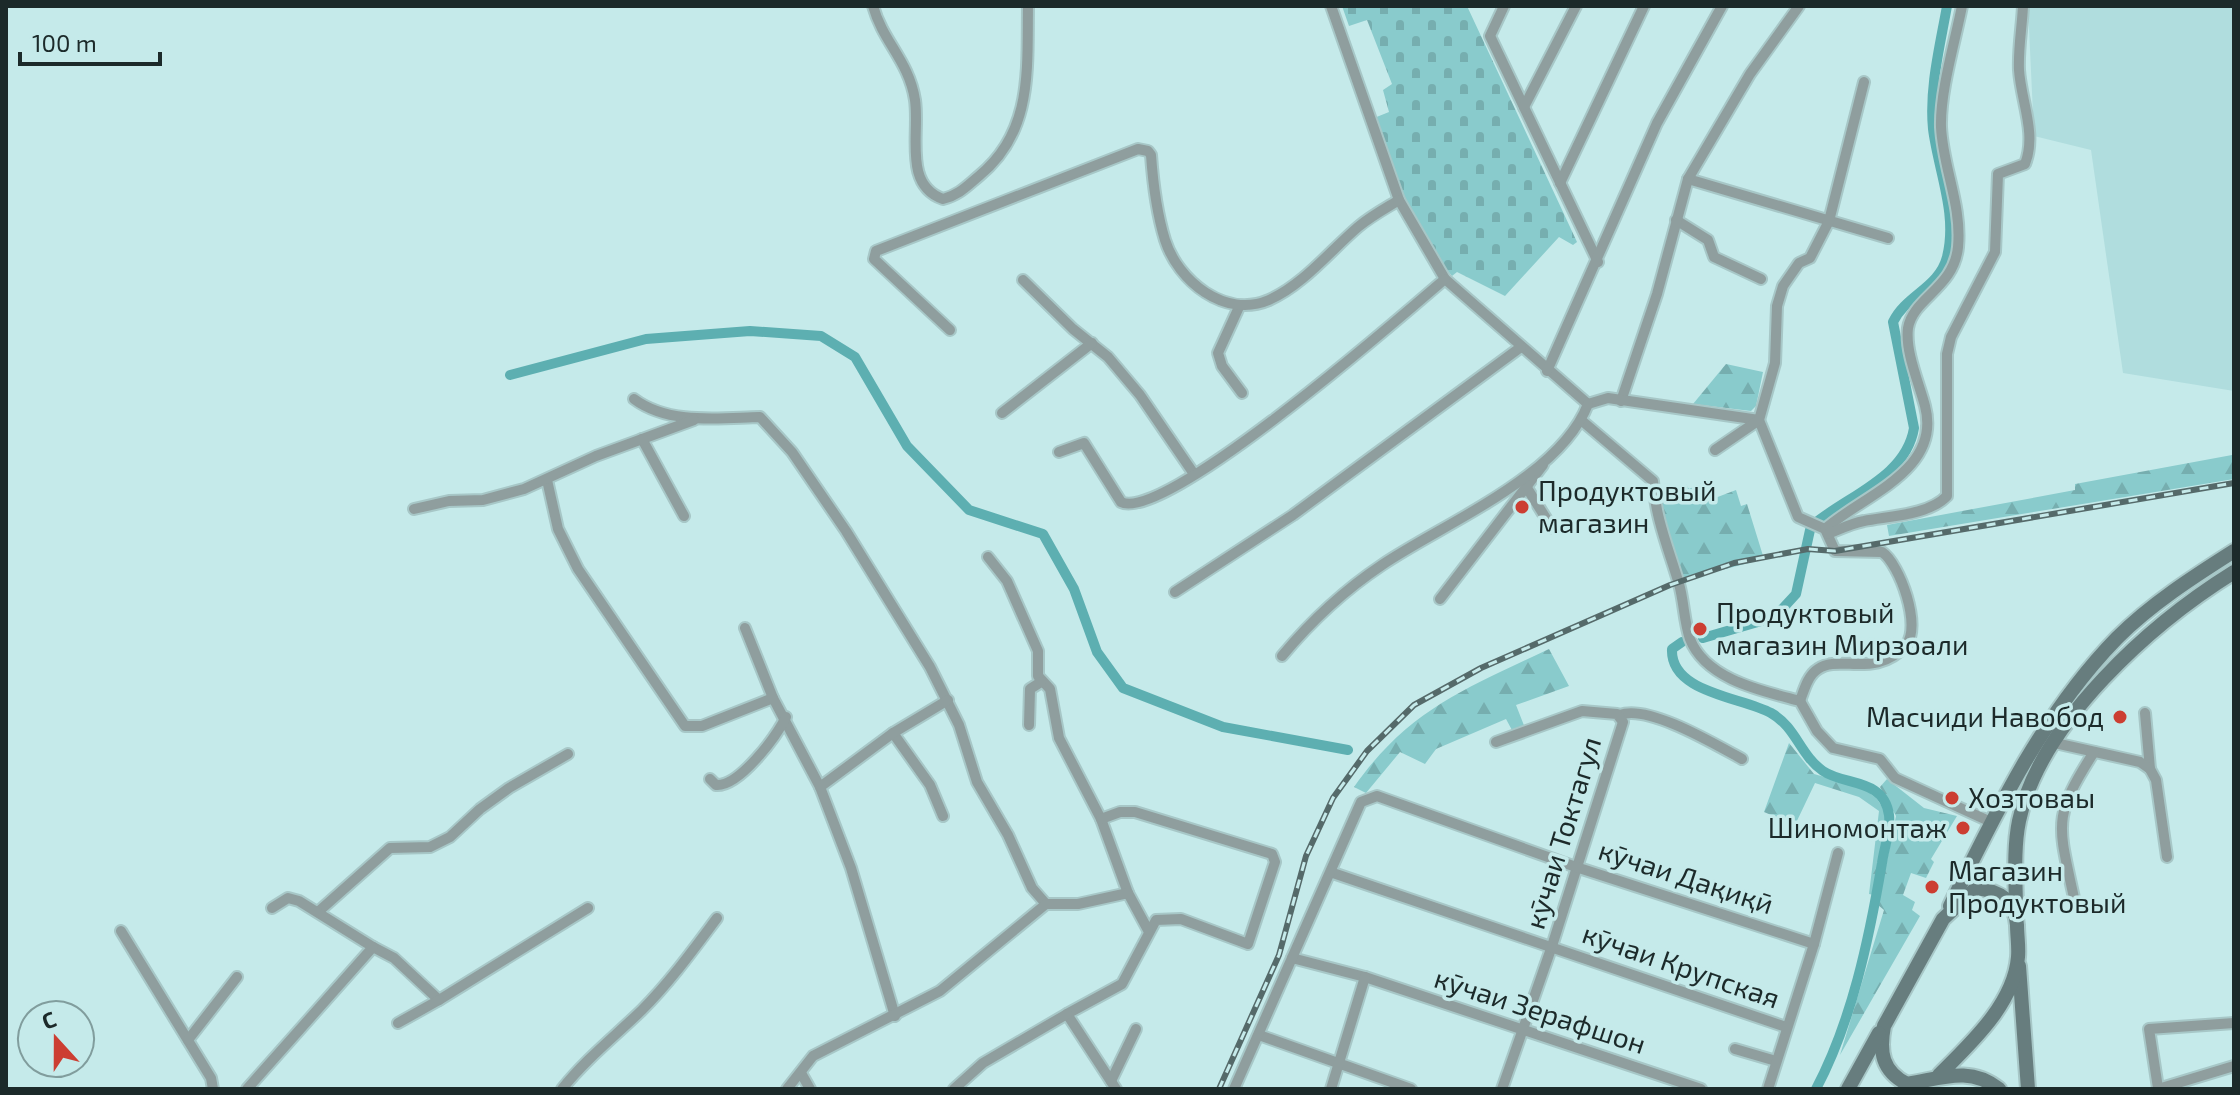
<svg xmlns="http://www.w3.org/2000/svg" width="2240" height="1095" viewBox="0 0 2240 1095" font-family="'Exo 2',sans-serif">
<defs>
<pattern id="forest-firs" width="22" height="20" patternUnits="userSpaceOnUse" patternTransform="scale(2)"><rect width="22" height="20" fill="#89cbcc"/><path d="M5 1l3.5 6h-7zM16 11l3.5 6h-7z" fill="#76aeaf"/></pattern>
<pattern id="cemetery-stones" width="16" height="16" patternUnits="userSpaceOnUse" patternTransform="scale(2)"><rect width="16" height="16" fill="#89cbcc"/><path d="M2 7V4a2 2 0 0 1 4 0v3zM10 15v-3a2 2 0 0 1 4 0v3z" fill="#76aeaf"/></pattern>
</defs>
<rect width="100%" height="100%" fill="#c5eaea"/>
<path fill="#b0ddde" d="M2028,6H2234V391L2123,373L2091,150L2034,136Z"/>
<g fill="url(#forest-firs)">
<path d="M1726,364L1763,372L1756,406L1751,411L1693,404Z"/>
<path d="M2234,437V479L1889,536L1887,525L2075,490V484L2232,455Z"/>
<path d="M1711,479L1715,498L1736,490L1741,506L1747,504L1764,559L1679,581L1656,498L1686,484L1689,489Z"/>
<path d="M1549,649L1569,686L1516,705L1525,728L1513,732L1506,719L1436,749L1425,764L1400,752L1366,793L1354,787C1408,710 1466,688 1549,649Z"/>
<path d="M1789,743L1814,774L1864,788L1877,799L1886,813L1874,895L1869,894L1879,811L1859,797L1815,783L1795,825L1764,812Z"/>
<path d="M1887,779L1924,808L1957,816L1931,859L1934,862L1926,878L1911,873L1903,895L1915,902L1912,910L1920,916L1840,1055L1884,910L1878,905L1896,816L1880,787Z"/>
</g>
<path fill="url(#cemetery-stones)" d="M1342,6H1467L1577,242L1573,245L1559,237L1505,296L1457,272L1452,276C1409,224 1395,181 1374,118L1389,112L1383,90L1392,84L1367,20L1349,26Z"/>
<g fill="none" stroke-linecap="round" stroke-linejoin="round">
<g stroke="#5dafb1" stroke-width="10">
<path d="M510,375L646,339L750,331L821,336L855,357L907,446L969,510L1043,534L1074,589L1097,652L1123,688L1223,727L1348,750"/>
<path d="M1814,524C1849,495 1906,477 1914,428L1893,322C1906,295 1939,288 1947,257C1958,214 1938,170 1933,129C1929,88 1940,46 1947,6"/>
<path d="M1703,638L1775,617L1796,594L1810,530"/>
<path d="M1682,642L1672,649C1670,693 1742,697 1771,713C1796,727 1800,755 1823,771C1845,786 1884,778 1889,815C1891,830 1884,848 1882,863C1869,939 1852,1021 1816,1089"/>
</g>
<defs>
<g id="minor">
<path d="M873,6C883,42 909,61 915,100C920,134 903,185 943,199C959,195 967,186 979,176C1033,132 1027,70 1028,6"/>
<path d="M1331,6L1399,200L1445,279L1588,404"/>
<path d="M1504,6L1490,36L1598,262"/>
<path d="M1524,107L1576,6"/>
<path d="M1688,179L1888,238"/>
<path d="M1560,183L1644,6"/>
<path d="M1676,220L1708,240L1714,257L1761,279"/>
<path d="M1023,280L1073,329L1108,357L1140,395L1194,474"/>
<path d="M1239,307L1218,353L1222,366L1242,393"/>
<path d="M950,330L874,259L876,251L1138,149L1148,151L1151,155C1153,183 1157,214 1165,240C1178,281 1225,319 1269,300C1303,285 1330,251 1358,227C1371,216 1386,208 1399,200"/>
<path d="M1547,371L1657,123L1722,6"/>
<path d="M634,399C669,425 719,418 760,417L792,452L846,531L930,667L959,725L977,782L1008,835L1032,888L1046,904"/>
<path d="M1621,401L1657,294L1688,179L1750,74L1799,6"/>
<path d="M1588,404L1608,398L1759,420L1798,517L1825,529L1835,551L1882,552C1900,564 1922,627 1906,645C1876,679 1839,654 1818,669C1808,675 1804,690 1800,701"/>
<path d="M1002,413L1092,343"/>
<path d="M1581,420L1653,481C1655,517 1669,550 1679,584C1684,601 1684,622 1690,639C1706,680 1763,691 1800,701L1817,731L1833,748L1880,759L1895,778L1991,822"/>
<path d="M642,439L684,516"/>
<path d="M1715,450L1759,420L1775,363L1777,306L1783,286L1799,263L1810,258L1829,221L1864,82"/>
<path d="M1059,452L1084,443L1121,502C1164,524 1403,315 1445,279"/>
<path d="M547,480L558,529L578,569L685,726H702L773,698"/>
<path d="M1527,488L1552,528"/>
<path d="M414,509L449,501L483,500L524,489L596,456L694,420"/>
<path d="M1825,529C1863,495 1942,471 1925,406C1919,383 1905,352 1908,328C1913,298 1954,288 1958,247C1962,205 1943,168 1941,127C1940,91 1955,42 1962,6"/>
<path d="M1828,534C1840,529 1852,523 1864,521C1890,516 1929,515 1947,496V354L1951,337L1995,252L1998,174L2025,164C2037,134 2021,101 2019,70C2018,49 2022,27 2023,6"/>
<path d="M988,557L1007,581L1038,651V676L1050,689L1059,738L1101,819L1128,893"/>
<path d="M1175,592L1293,515L1521,347"/>
<path d="M1440,599L1543,465"/>
<path d="M745,628L773,698L820,787L851,868L895,1016"/>
<path d="M1282,656C1312,620 1343,591 1382,565C1444,523 1560,477 1588,404"/>
<path d="M2145,713L2150,769"/>
<path d="M1620,715C1648,704 1716,745 1742,759"/>
<path d="M1029,725L1030,689L1041,682"/>
<path d="M893,733L930,785L943,816"/>
<path d="M1496,742L1582,711L1617,714L1623,722L1552,946L1502,1089"/>
<path d="M2055,743L2140,762L2150,769L2156,780L2167,857"/>
<path d="M710,779L716,785C739,787 776,737 786,717"/>
<path d="M820,787L893,733L948,700"/>
<path d="M1101,819L1120,812H1135L1272,854L1275,862L1248,944L1181,919L1156,920L1122,984L1067,1014L1116,1089"/>
<path d="M1333,873L1786,1027"/>
<path d="M2074,898C2058,823 2052,818 2094,752"/>
<path d="M318,912L390,848L430,847L450,837L480,809L509,788L568,754"/>
<path d="M121,931L211,1078L213,1089"/>
<path d="M373,947L394,958L439,1000L588,908"/>
<path d="M1292,958L1365,977L1701,1089"/>
<path d="M398,1023L439,1000"/>
<path d="M1259,1035L1411,1089"/>
<path d="M188,1040L237,977"/>
<path d="M1735,1049L1776,1061"/>
<path d="M801,1073L810,1089"/>
<path d="M1111,1081L1136,1029"/>
<path d="M2158,1088L2149,1029L2234,1023"/>
<path d="M247,1089L373,947L299,901L288,898L272,908"/>
<path d="M562,1089C586,1059 614,1037 642,1010C670,982 693,950 717,918"/>
<path d="M787,1089L813,1056L940,991L1046,904H1078L1128,893L1148,930"/>
<path d="M954,1089L983,1063L1067,1014"/>
<path d="M1234,1089L1361,802L1377,796L1576,867L1814,944"/>
<path d="M1331,1089L1365,977"/>
<path d="M1768,1089L1814,944L1838,853"/>
<path d="M2158,1089L2234,1066"/>
</g>
<g id="secondary">
<path d="M1950,906C1996,812 2042,715 2117,638C2151,604 2193,577 2234,551"/>
<path d="M2016,913C2016,884 2013,850 2019,821C2040,722 2152,623 2234,572"/>
<path d="M2019,966L2028,1089"/>
<path d="M1939,1075C1970,1044 2014,1004 2018,957C2019,947 2017,935 2017,925C2015,900 1999,891 1976,888L1943,919L1884,1026C1879,1052 1882,1071 1907,1084C1940,1079 1969,1065 1999,1089"/>
<path d="M1848,1089L1879,1033"/>
</g>
</defs>
<use href="#minor" stroke="#a7c7c7" stroke-width="14"/>
<use href="#secondary" stroke="#a7c7c7" stroke-width="18"/>
<use href="#minor" stroke="#8f9e9e" stroke-width="10"/>
<use href="#secondary" stroke="#677d7e" stroke-width="14"/>
<defs>
<path id="rail" d="M1219,1089L1279,955L1306,856L1333,798L1367,751L1414,705L1481,668L1670,585L1734,563L1808,549L1835,551L2234,483"/>
</defs>
<use href="#rail" stroke="#556a6a" stroke-width="6"/>
<use href="#rail" stroke="#c5eaea" stroke-width="3" stroke-dasharray="9" stroke-linecap="butt"/>
</g>
<g fill="#cc3e32" stroke="#c5eaea" stroke-width="3">
<circle cx="1522" cy="507" r="8"/>
<circle cx="1700" cy="629" r="8"/>
<circle cx="2120" cy="717" r="8"/>
<circle cx="1952" cy="798" r="8"/>
<circle cx="1963" cy="828" r="8"/>
<circle cx="1932" cy="887" r="8"/>
</g>
<g text-anchor="middle" stroke-width="7" stroke-linejoin="round" paint-order="stroke">
<g font-size="28" fill="#1c2a2a" stroke="#c5eaea" text-anchor="start">
<text x="1538" y="501">Продуктовый<tspan x="1538" dy="32">магазин</tspan></text>
<text x="1716" y="623">Продуктовый<tspan x="1716" dy="32">магазин Мирзоали</tspan></text>
<text x="2104" y="727" text-anchor="end">Масчиди Навобод</text>
<text x="1968" y="808">Хозтоваы</text>
<text x="1947" y="838" text-anchor="end">Шиномонтаж</text>
<text x="1948" y="881">Магазин<tspan x="1948" dy="32">Продуктовый</tspan></text>
</g>
<g font-size="28" fill="#1c2a2a" stroke="#c5eaea">
<text transform="translate(1563 833) rotate(-73)" y="10">кӯчаи Токтагул</text>
<text transform="translate(1686 877) rotate(18)" y="10">кӯчаи Дақиқӣ</text>
<text transform="translate(1681 966) rotate(19)" y="10">кӯчаи Крупская</text>
<text transform="translate(1540 1011) rotate(18)" y="10">кӯчаи Зерафшон</text>
</g>
</g>
<rect width="2240" height="1095" fill="none" stroke="#1c2a2a" stroke-width="16"/>
<g transform="translate(56 1039) rotate(339)"><circle r="38" fill="#c5eaea" stroke="#819d9d" stroke-width="2"/>
<path d="M0-6L14 30L0 20L-14 30Z" fill="#cc3e32"/>
<text y="-12" font-size="22" font-weight="bold" text-anchor="middle" fill="#1c2a2a">С</text>
</g>
<path d="M20 52v12h140v-12" fill="none" stroke="#1c2a2a" stroke-width="4"/>
<text x="32" y="52" font-size="24" fill="#1c2a2a" stroke="#c5eaea" stroke-width="6" paint-order="stroke">100 m</text>
</svg>
